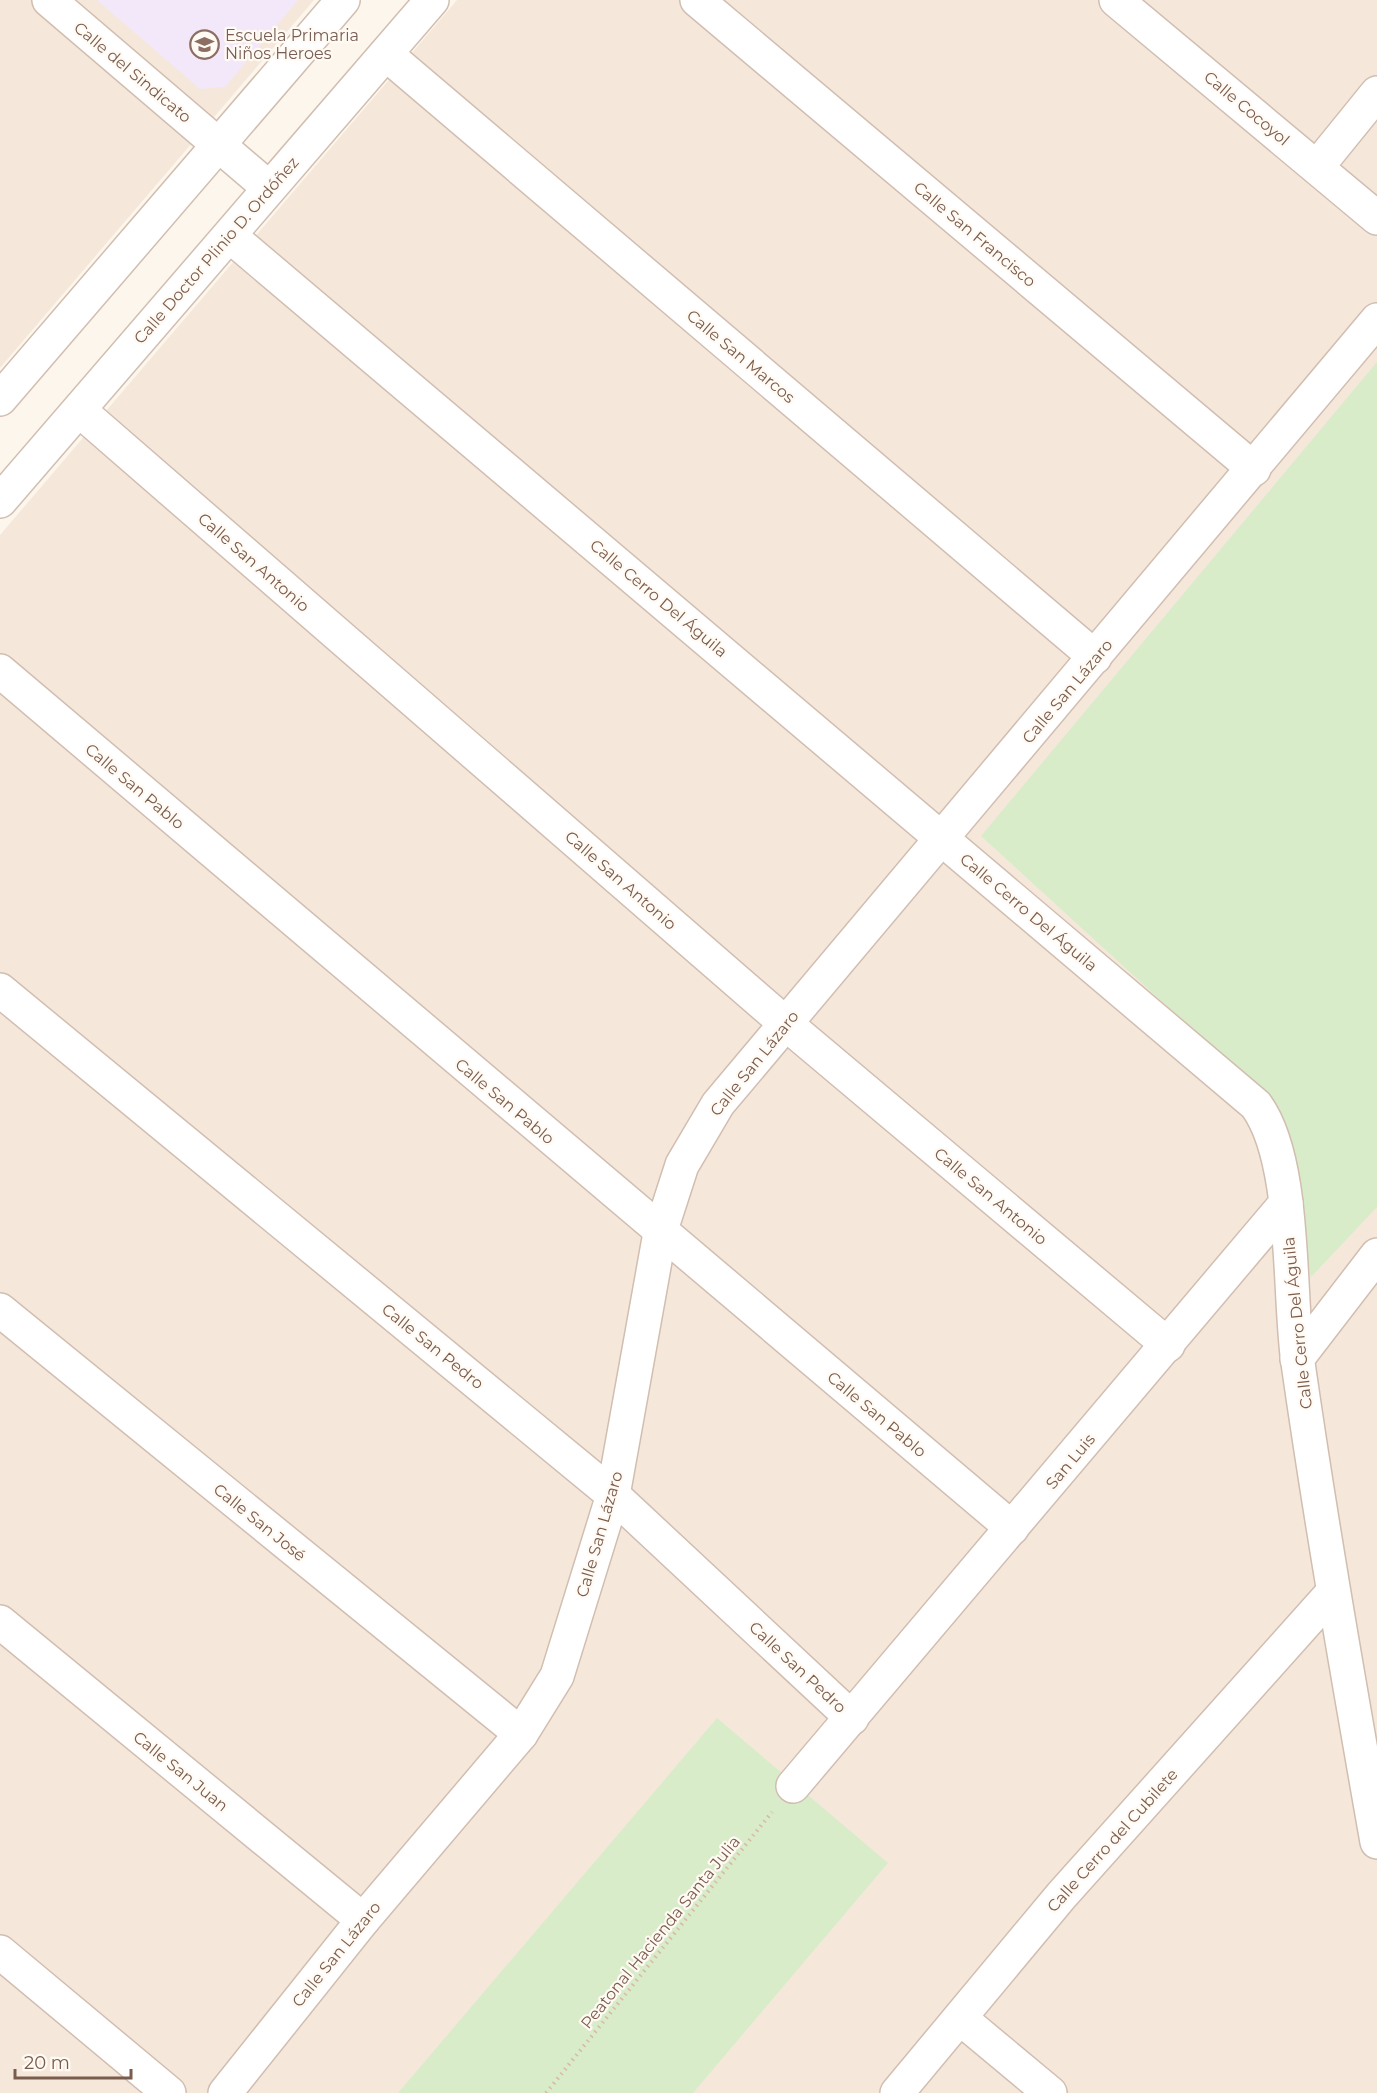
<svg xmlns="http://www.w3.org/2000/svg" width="1377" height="2093" viewBox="0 0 1377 2093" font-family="Montserrat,sans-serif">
<rect width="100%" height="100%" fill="#fdf6ec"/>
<g fill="#f5e8da">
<path d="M0,0H314L0,368Z"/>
<path d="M457,0H1377V2093H0V535Z"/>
</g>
<path fill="#f3e8fa" d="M97,0H298L225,87L200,89Z"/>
<g fill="#d8ecc9">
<path d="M1377,362V1207L1311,1277L1274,1104L981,836Z"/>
<path d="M717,1718L888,1863L693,2093H398Z"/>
</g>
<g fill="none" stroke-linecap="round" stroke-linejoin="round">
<defs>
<g id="minor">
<path d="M49,0L269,188"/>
<path d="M697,0L1254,469"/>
<path d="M1116,0L1377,218"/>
<path d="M386,54L1095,657"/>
<path d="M1317,167L1377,93"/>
<path d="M230,236L1256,1105C1297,1161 1288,1293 1298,1363C1321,1523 1349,1683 1377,1842"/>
<path d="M0,399L343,0"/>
<path d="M79,410L785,1023L1168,1345"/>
<path d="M0,501L432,0"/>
<path d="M0,671L1012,1528"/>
<path d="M0,990L613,1495L852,1718"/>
<path d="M0,1310L521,1734"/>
<path d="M1297,1359L1377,1255"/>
<path d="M0,1622L363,1920"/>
<path d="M793,1786L1286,1203"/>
<path d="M0,1952L169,2093"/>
<path d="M960,2018L1050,2093"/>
<path d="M225,2093L363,1920L521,1734L557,1676L613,1495L660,1233L682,1165L718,1104L1377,320"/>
<path d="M897,2093L1061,1896L1333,1592"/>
</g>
</defs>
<use href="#minor" stroke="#d1beb0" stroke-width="36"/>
<path stroke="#d9b8a5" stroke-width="4" stroke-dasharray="1.5 4.5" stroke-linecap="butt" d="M546,2093L772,1812"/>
<use href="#minor" stroke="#fff" stroke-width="33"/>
</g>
<defs>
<symbol id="school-ring" viewBox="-11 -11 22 22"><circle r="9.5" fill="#fffaf3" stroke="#8d6e63" stroke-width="1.5"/><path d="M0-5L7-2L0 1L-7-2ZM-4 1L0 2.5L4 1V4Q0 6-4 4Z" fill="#8d6e63"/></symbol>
</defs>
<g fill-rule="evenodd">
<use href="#school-ring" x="188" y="28" width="33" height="33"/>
</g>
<g text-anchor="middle" stroke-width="4.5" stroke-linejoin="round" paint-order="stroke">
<g font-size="16" fill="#785e54" stroke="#fffaf3" text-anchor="start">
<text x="225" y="41">Escuela Primaria<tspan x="225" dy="18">Niños Heroes</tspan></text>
</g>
<g font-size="16" fill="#7a5c4d" stroke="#fffaf3">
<text transform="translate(133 72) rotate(40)" y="6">Calle del Sindicato</text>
<text transform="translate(1247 108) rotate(40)" y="6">Calle Cocoyol</text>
<text transform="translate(975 234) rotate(40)" y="6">Calle San Francisco</text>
<text transform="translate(216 250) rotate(-49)" y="6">Calle Doctor Plinio D. Ordóñez</text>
<text transform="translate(741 356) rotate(40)" y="6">Calle San Marcos</text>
<text transform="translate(254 562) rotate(41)" y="6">Calle San Antonio</text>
<text transform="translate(659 598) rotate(40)" y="6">Calle Cerro Del Águila</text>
<text transform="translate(1067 691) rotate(-50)" y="6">Calle San Lázaro</text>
<text transform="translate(135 786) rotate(40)" y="6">Calle San Pablo</text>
<text transform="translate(621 880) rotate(41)" y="6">Calle San Antonio</text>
<text transform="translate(1029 912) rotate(40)" y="6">Calle Cerro Del Águila</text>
<text transform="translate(754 1063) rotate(-51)" y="6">Calle San Lázaro</text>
<text transform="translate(505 1101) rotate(40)" y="6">Calle San Pablo</text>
<text transform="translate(991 1196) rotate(40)" y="6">Calle San Antonio</text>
<text transform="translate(1297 1323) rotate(-96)" y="6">Calle Cerro Del Águila</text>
<text transform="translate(433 1346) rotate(39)" y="6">Calle San Pedro</text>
<text transform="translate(877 1414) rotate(40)" y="6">Calle San Pablo</text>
<text transform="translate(1070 1461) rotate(-50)" y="6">San Luis</text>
<text transform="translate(260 1522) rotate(39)" y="6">Calle San José</text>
<text transform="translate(599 1534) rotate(-74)" y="6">Calle San Lázaro</text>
<text transform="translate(798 1667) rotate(43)" y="6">Calle San Pedro</text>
<text transform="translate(181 1771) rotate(39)" y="6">Calle San Juan</text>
<text transform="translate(1112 1840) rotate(-48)" y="6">Calle Cerro del Cubilete</text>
<text transform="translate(660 1932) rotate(-51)" y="6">Peatonal Hacienda Santa Julia</text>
<text transform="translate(336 1954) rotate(-51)" y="6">Calle San Lázaro</text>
</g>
</g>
<path d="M15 2069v9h116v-9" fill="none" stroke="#7a5c4d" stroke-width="3"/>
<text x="24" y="2069" font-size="18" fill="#7a5c4d" stroke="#fffaf3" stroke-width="4.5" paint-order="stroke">20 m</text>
</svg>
